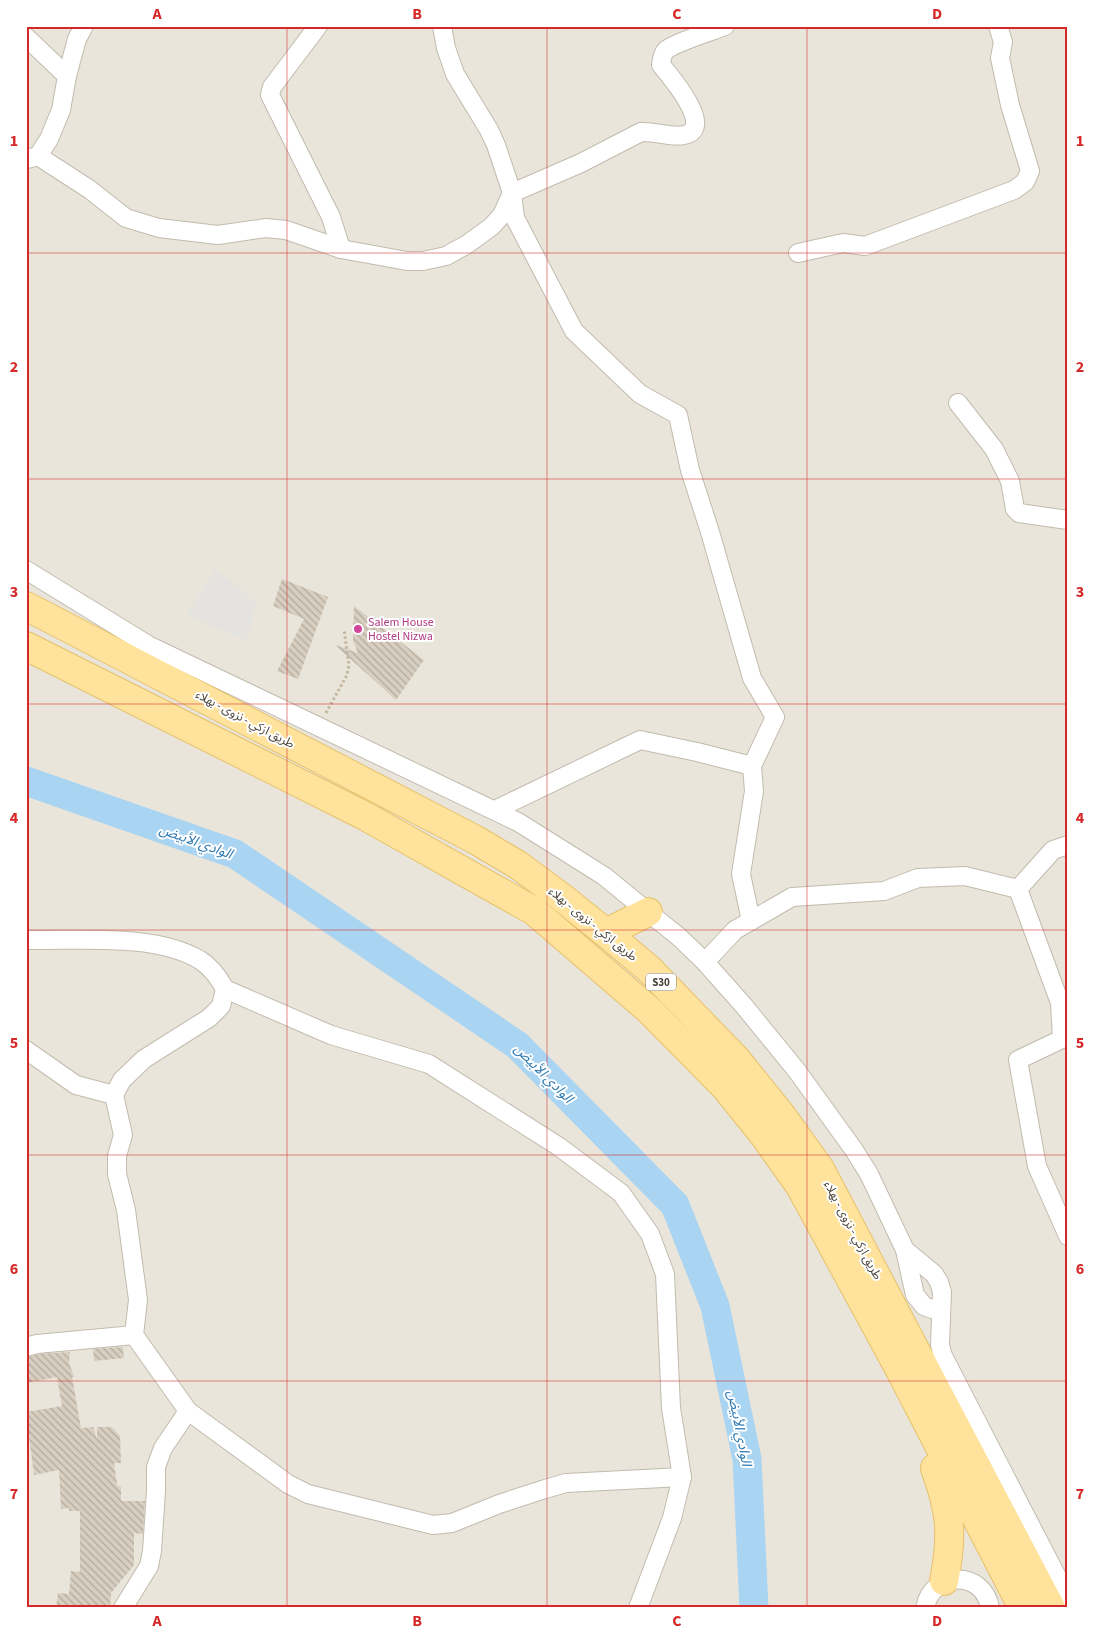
<svg xmlns="http://www.w3.org/2000/svg" width="1094" height="1634" viewBox="0 0 1094 1634" font-family="'Source Sans 3','Noto Sans Arabic',sans-serif">
<defs>
<pattern id="building-back-hatch" width="6" height="6" patternUnits="userSpaceOnUse" patternTransform="scale(1.25)"><rect width="6" height="6" fill="#d8cfc1"/><path d="M-1 5l2 2M0 0l6 6M5-1l2 2" fill="none" stroke="#b1aa9e"/></pattern>
</defs>
<rect width="100%" height="100%" fill="#f6f3ec"/>
<rect fill="#eae5da" x="26" y="26" width="1042" height="1582"/>
<path fill="#e5e3e0" d="M216,569L257,603L246,641L186,615Z"/>
<g fill="none" stroke-linecap="round" stroke-linejoin="round">
<path stroke="#a9d4f2" stroke-width="29" d="M26,781L235,854L517,1045L675,1205L715,1306L747,1459L754,1608"/>
</g>
<g fill="url(#building-back-hatch)">
<path d="M282,579L328,597L298,679L277,671L304,619L273,606Z"/>
<path d="M354,606L424,660L396,700L335,645L358,653L353,641Z"/>
<path d="M123,1347L124,1358L94,1361L93,1349Z"/>
<path d="M70,1352L69,1363L74,1377H72L81,1428L93,1427L97,1439V1427H112L120,1436L121,1463H114L117,1485L121,1487V1501H145L143,1534L134,1533V1565L111,1593L110,1608H56L58,1593L69,1594L71,1571L80,1572V1511H69V1508L61,1509L59,1470L34,1475L29,1435L26,1436V1412L62,1406L57,1377L26,1383V1357L39,1354Z"/>
</g>
<g fill="none" stroke-linecap="round" stroke-linejoin="round">
<defs>
<g id="street">
<path d="M318,26L272,87L270,95L331,217L341,249"/>
<path d="M442,26L446,48L455,74L489,130L496,145L512,193L515,218L574,331L640,394L678,415L690,470L710,532L752,678L775,717L752,766L754,791L741,874L751,921"/>
<path d="M26,37L67,76"/>
<path d="M38,156L89,189L126,218L159,228L218,235L266,228L286,230L341,249L407,261H423L446,256L466,245L491,227L502,215L512,193L581,163L641,132C655,131 672,138 684,135C716,129 670,76 661,65C662,59 662,54 666,50C676,42 712,31 725,26"/>
<path d="M27,159L38,156L49,139L61,110L67,76L77,39L84,26"/>
<path d="M798,253L843,243L865,246L1014,190L1025,182L1030,171L1010,105L1000,58L1003,42L998,26"/>
<path d="M958,403L994,449L1010,481L1015,509L1019,513L1068,520"/>
<path d="M26,570L148,645L518,822L604,876L648,912L679,937L705,962L744,1006L797,1071L854,1150L869,1174L905,1250L915,1295L924,1306L932,1309H936L941,1305"/>
<path d="M495,810L640,740L697,752L752,766"/>
<path d="M1018,889L1053,850L1068,845"/>
<path d="M26,940C79,941 155,933 200,960C211,967 219,978 225,989L221,1006L209,1018L144,1059L122,1080L114,1095"/>
<path d="M705,962L735,930L792,897L884,891L918,878L965,876L1018,889L1060,1003L1062,1039L1018,1060L1037,1166L1068,1236"/>
<path d="M225,989L331,1035L429,1064L558,1146L621,1193L650,1234L665,1274L671,1408L682,1477L672,1518L638,1608"/>
<path d="M26,1050L76,1085L114,1095L123,1135L117,1156V1174L126,1210L138,1300L134,1335L188,1411L288,1484L308,1494L433,1525L452,1523L499,1504L545,1489L566,1483L682,1477"/>
<path d="M905,1250L934,1274L939,1282L942,1292L940,1345L943,1356L1068,1598"/>
<path d="M26,1347L37,1344L134,1335"/>
<path d="M123,1608L149,1566L152,1551L156,1491V1467L163,1448L188,1411"/>
<path d="M925,1608C932,1570 984,1570 990,1608"/>
</g>
<g id="primary">
<path d="M26,606L476,840L518,865L560,896L606,933L649,969L737,1060L782,1116L820,1169L1051,1608"/>
<path d="M26,646L365,816L534,911L649,1010L726,1088L763,1134L800,1186L900,1370L1023,1608"/>
<path d="M606,933L648,912"/>
<path d="M935,1468C951,1512 953,1535 944,1581"/>
</g>
</defs>
<use href="#street" stroke="#c2bbae" stroke-width="20"/>
<use href="#primary" stroke="#e6c16a" stroke-width="30"/>
<path stroke="#c4b79f" stroke-width="3" stroke-dasharray="2.5 2.5" stroke-linecap="butt" d="M326,713L347,675L349,665L344,629"/>
<use href="#street" stroke="#fff" stroke-width="18"/>
<use href="#primary" stroke="#ffe39c" stroke-width="28"/>
</g>
<path fill="none" stroke="#d62828" stroke-width="1" stroke-opacity="0.55" d="M287,26V1608M547,26V1608M807,26V1608M26,253H1068M26,479H1068M26,704H1068M26,930H1068M26,1155H1068M26,1381H1068"/>
<circle fill="#d1479c" stroke="#fff" stroke-width="2" cx="358" cy="629" r="5"/>
<g text-anchor="middle" stroke-width="4" stroke-linejoin="round" paint-order="stroke">
<rect fill="#fff" stroke="#817c74" stroke-width="1" x="646" y="973.5" width="30" height="17" rx="4"/>
<g font-size="11" font-weight="bold" fill="#4b4439">
<text x="661" y="986">S30</text>
</g>
<g font-size="12" fill="#b23c85" stroke="#fff" text-anchor="start">
<text x="368" y="626">Salem House<tspan x="368" dy="14">Hostel Nizwa</tspan></text>
</g>
<g font-size="12" fill="#4b4439" stroke="#fff">
<text transform="translate(245 719) rotate(28)" y="4">طريق ازكي - نزوى - بهلاء</text>
<text transform="translate(593 924) rotate(39)" y="4">طريق ازكي - نزوى - بهلاء</text>
<text transform="translate(853 1230) rotate(62)" y="4">طريق ازكي - نزوى - بهلاء</text>
</g>
<g font-size="14" font-style="italic" fill="#2e7ab2" stroke="#fff">
<text transform="translate(196 841) rotate(20)" y="5">الوادي الأبيض</text>
<text transform="translate(544 1073) rotate(45)" y="5">الوادي الأبيض</text>
<text transform="translate(740 1428) rotate(79)" y="5">الوادي الأبيض</text>
</g>
</g>
<rect width="1094" height="1634" fill="none" stroke="#ffffff" stroke-width="55"/>
<rect x="28" y="28" width="1038" height="1578" fill="none" stroke="#d62828" stroke-width="2"/>
<g font-size="16" text-anchor="middle" font-weight="bold" fill="#d62828">
<text x="157" y="19">A</text>
<text x="417" y="19">B</text>
<text x="677" y="19">C</text>
<text x="937" y="19">D</text>
<text x="14" y="146">1</text>
<text x="1080" y="146">1</text>
<text x="14" y="372">2</text>
<text x="1080" y="372">2</text>
<text x="14" y="597">3</text>
<text x="1080" y="597">3</text>
<text x="14" y="823">4</text>
<text x="1080" y="823">4</text>
<text x="14" y="1048">5</text>
<text x="1080" y="1048">5</text>
<text x="14" y="1274">6</text>
<text x="1080" y="1274">6</text>
<text x="14" y="1499">7</text>
<text x="1080" y="1499">7</text>
<text x="157" y="1626">A</text>
<text x="417" y="1626">B</text>
<text x="677" y="1626">C</text>
<text x="937" y="1626">D</text>
</g>
</svg>
